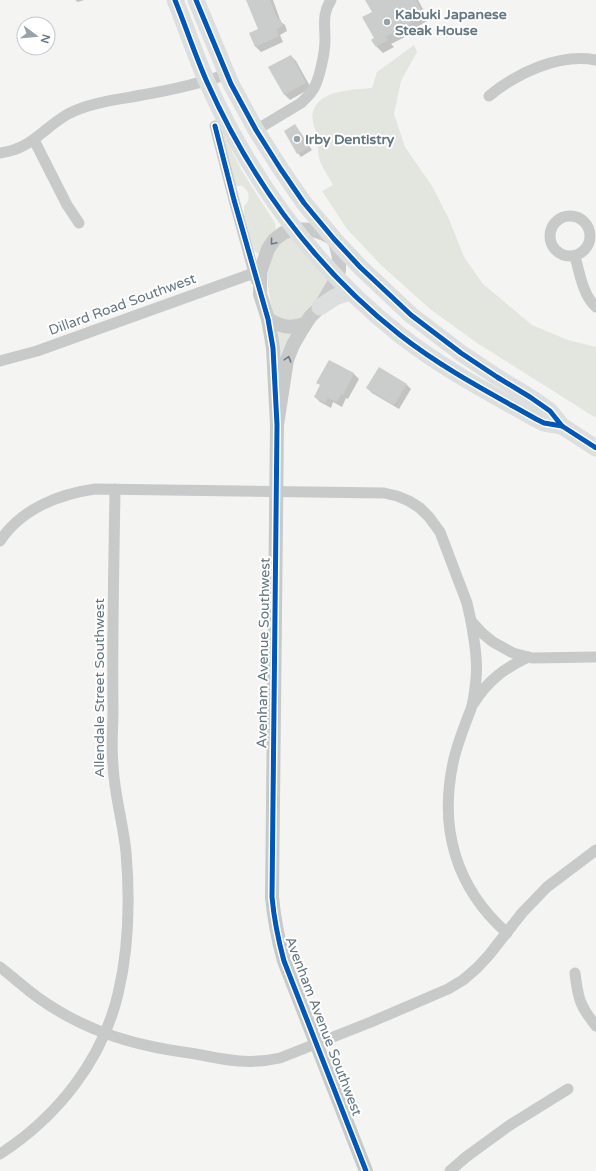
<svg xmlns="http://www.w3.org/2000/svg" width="596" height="1171" viewBox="0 0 596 1171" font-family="'Varela Round',sans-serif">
<rect width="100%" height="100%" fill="#f4f4f2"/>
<g fill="#e3e6df">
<path d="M414,45L417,52L401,81L394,114L405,147L432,186L449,219L464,257L483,284L532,325L568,340L596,347V418L477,343L430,309L381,265L347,229L322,191L333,185C329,177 321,166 319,158C317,151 320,143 317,136C315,128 311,120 313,112C319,89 354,90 372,88L377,72Z"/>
<path d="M219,125L242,171L275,223L276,230L261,253H257L253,250L244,218V206C251,200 250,191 242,186H235Z"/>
<path d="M291,234L331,280L330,284L298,322L275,318C270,305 263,266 270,253C273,249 286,239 291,234Z"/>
<path d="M275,327L295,331L280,360Z"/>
</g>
<g fill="#0003">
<path d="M75,0H84L78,2Z"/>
<path d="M247,0H273L281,22L285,25L287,31L280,35L283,42L261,52L256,47L250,34L259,30Z"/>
<path d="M369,0H418L429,20L415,28L417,31L391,44L394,47L383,53L376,46L373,12Z"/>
<path d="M291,56L296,61L311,88L290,100L285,95L270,68Z"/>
<path d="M298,129L312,150L301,157L298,153Z"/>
<path d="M329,361L354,374L359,379L348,399L346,398L342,407L333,402L331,408L320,402L315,397L321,386Z"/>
<path d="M406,384L411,389L399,409L372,393L367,388Z"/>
</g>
<g fill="#cbcdcd">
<path d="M246,0H270L278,20L280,19L283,26L276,29L279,36L255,47L249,33L258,29Z"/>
<path d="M365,0H416L423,13L409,21L411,24L385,37L388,40L376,47L371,40L374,38L362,17L372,12Z"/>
<path d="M291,55L306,83L284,95L268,67Z"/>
<path d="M295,124L310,147L297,154L284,131Z"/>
<path d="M329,360L354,373L343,395L341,394L337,402L328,398L325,403L314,397L320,385L316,383Z"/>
<path d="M379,367L407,384L394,405L366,388Z"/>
</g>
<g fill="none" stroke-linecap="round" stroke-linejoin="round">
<g stroke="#c8caca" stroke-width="11">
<path d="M489,96C517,73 559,53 596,60"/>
<path d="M215,126L234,200L256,280"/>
<path d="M256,130L301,103C306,98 311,94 314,88C320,77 325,52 325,40C325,25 322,13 331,0"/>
<path d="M34,140L67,205L79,223"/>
<path d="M0,153C32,149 43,128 68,114C91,102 117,100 142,95C171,90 199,84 227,74"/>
<circle cx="570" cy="236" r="20"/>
<path d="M575,256C579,271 583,296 596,307"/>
<path d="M0,361L37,351L254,273"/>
<path d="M0,541C21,509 59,494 95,489L384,493L397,496L409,501L420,508L429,517L440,532L467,603L471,621L482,633L493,642L513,653L532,658L596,657"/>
<path d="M471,621C474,640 478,660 476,679C475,688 474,700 471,709C464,727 457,744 453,763C439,829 456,888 507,933"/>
<path d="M474,703C487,681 505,668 528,657"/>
<path d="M0,967C13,977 26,989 40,999C74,1023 114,1039 154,1047C168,1050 182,1052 196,1054C226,1060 249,1065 280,1058L371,1022L448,989L463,980L477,968L489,955L522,913L547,887L596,850"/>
<path d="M575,973C578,999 580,1006 596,1026"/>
<path d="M0,1154C57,1117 102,1061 118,994C129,948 130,899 126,852C123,822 114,794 113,764C111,746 113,728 113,710C112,637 114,563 115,489"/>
<path d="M450,1171L466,1157L510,1125L568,1089"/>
</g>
<g stroke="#c8caca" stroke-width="14">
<path d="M268,319C282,327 290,329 305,324"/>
<path d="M277,425L287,360L293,345L301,331L310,317L320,307L337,278L339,270V258L337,249L334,239L324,234L313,230L294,229L283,233L274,240L268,249L260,272V294L268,319L273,348L277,425L272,897C274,919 278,939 284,961L366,1171"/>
</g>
<g stroke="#dddede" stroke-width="17">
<path d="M175,0C186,27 195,55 207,82C251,180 315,268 400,335C442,368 490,393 536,419L544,423L562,426"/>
<path d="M196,0L231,84L256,130L280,168L304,203L334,239L360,267L411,315L461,353L497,377L530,397L550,411L562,426L596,448"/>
<path d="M320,307L335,297L350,292"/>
</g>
<defs>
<g id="cycleway">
<path d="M175,0C186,27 195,55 207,82C251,180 315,268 400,335C442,368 490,393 536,419L544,423L562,426"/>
<path d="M196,0L231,84L256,130L280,168L304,203L334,239L360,267L411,315L461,353L497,377L530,397L550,411L562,426L596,448"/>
<path d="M215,126L234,200L268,319L273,348L277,425L272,897C274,919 278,939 284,961L366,1171"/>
</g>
</defs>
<use href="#cycleway" stroke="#fff" stroke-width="8"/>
<use href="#cycleway" stroke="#0057b8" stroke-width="5"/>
</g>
<defs><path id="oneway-chevron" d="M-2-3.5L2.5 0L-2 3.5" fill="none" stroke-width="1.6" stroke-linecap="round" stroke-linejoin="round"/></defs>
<g stroke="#687c87">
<use href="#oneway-chevron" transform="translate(273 242) rotate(130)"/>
<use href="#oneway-chevron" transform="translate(288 359) rotate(-73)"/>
</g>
<g fill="#96a3aa" stroke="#fff" stroke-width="1.5">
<circle cx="387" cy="22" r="4"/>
<circle cx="297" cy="139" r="4"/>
</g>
<g text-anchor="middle" stroke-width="4" stroke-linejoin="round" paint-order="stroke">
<g font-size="14" font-weight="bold" fill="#637883" stroke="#fff" text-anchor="start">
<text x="395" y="19">Kabuki Japanese<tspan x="395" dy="16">Steak House</tspan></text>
<text x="305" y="144">Irby Dentistry</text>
</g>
<g font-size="14" fill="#637883" stroke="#fff">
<text transform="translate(122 304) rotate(-20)" y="5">Dillard Road Southwest</text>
<text transform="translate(263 653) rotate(-89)" y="5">Avenham Avenue Southwest</text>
<text transform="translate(99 688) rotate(-90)" y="5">Allendale Street Southwest</text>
<text transform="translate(324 1026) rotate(69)" y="5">Avenham Avenue Southwest</text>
</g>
</g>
<g transform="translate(36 36) rotate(106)"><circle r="19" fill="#ffffff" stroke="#c1c9cd"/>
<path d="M0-3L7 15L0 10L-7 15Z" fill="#96a3aa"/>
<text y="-6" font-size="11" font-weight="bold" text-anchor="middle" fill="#637883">N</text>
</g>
</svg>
